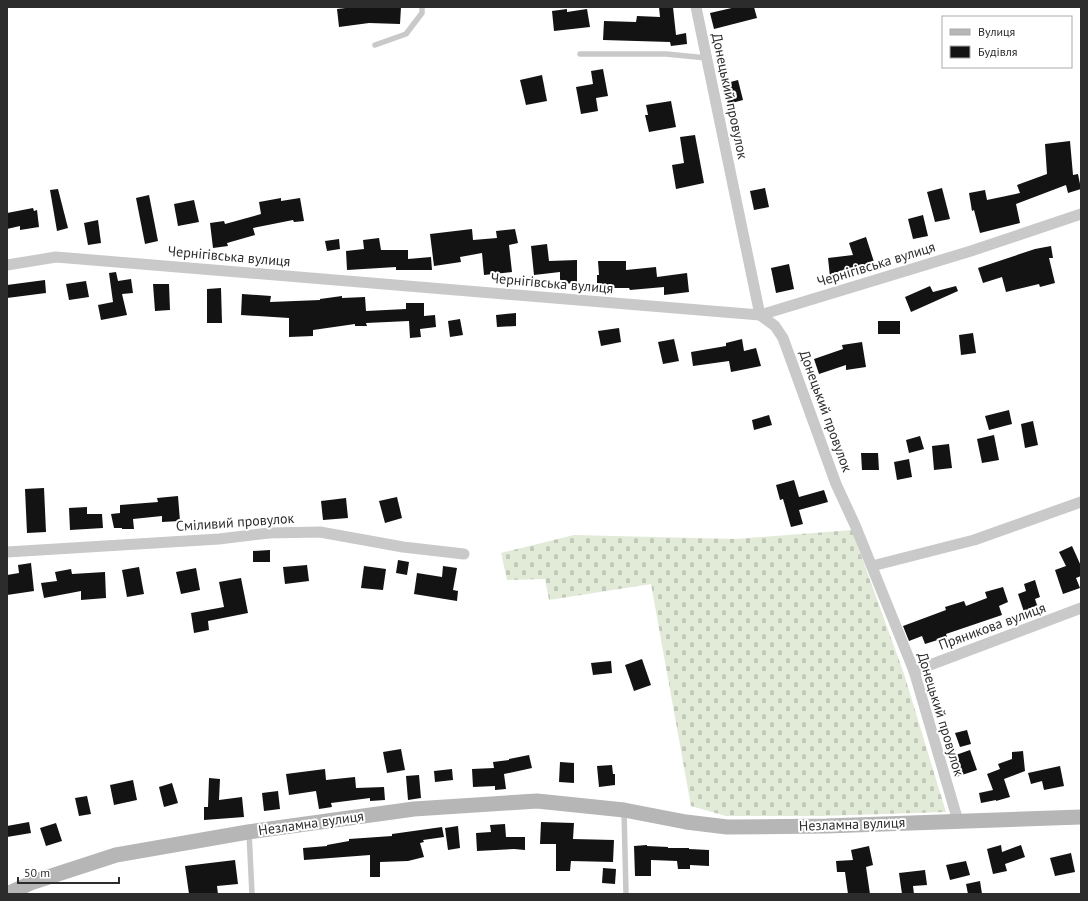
<svg xmlns="http://www.w3.org/2000/svg" width="1088" height="901" viewBox="0 0 1088 901" font-family="'PT Sans',sans-serif">
<defs>
<pattern id="cemetery-stones" width="16" height="16" patternUnits="userSpaceOnUse"><rect width="16" height="16" fill="#e2ead8"/><path d="M2 7V4a2 2 0 0 1 4 0v3zM10 15v-3a2 2 0 0 1 4 0v3z" fill="#c2c9ba"/></pattern>
</defs>
<rect width="100%" height="100%" fill="#fff"/>
<path fill="url(#cemetery-stones)" d="M852,530L904,674L946,812L820,816H726L691,806L651,584L549,600L545,579L507,580L501,553L574,535L736,539Z"/>
<g fill="#131313">
<path d="M354,7H401L400,24L369,23L339,27L337,9Z"/>
<path d="M659,7H673L676,35L686,33L687,44L671,46L670,42L603,40L604,21L636,22L637,16L660,17Z"/>
<path d="M736,7H754L757,18L714,29L710,13Z"/>
<path d="M567,9V12L587,9L590,27L554,31L552,11Z"/>
<path d="M603,69L608,96L596,98L598,111L581,114L576,87L593,84L591,71Z"/>
<path d="M542,75L547,101L526,105L520,80Z"/>
<path d="M738,80L743,100L728,104L723,84Z"/>
<path d="M671,101L676,127L649,132L645,115H648L646,105Z"/>
<path d="M695,135L704,183L676,189L672,165L684,163L680,137Z"/>
<path d="M1070,141L1073,175L1078,174L1081,189L1068,193L1066,185L1016,204L1020,223L980,233L974,210L972,211L969,193L985,190L987,200L1020,193L1017,185L1047,174L1045,144Z"/>
<path d="M765,188L769,207L754,210L750,191Z"/>
<path d="M942,188L950,219L935,222L927,192Z"/>
<path d="M58,189L68,228L57,231L50,190Z"/>
<path d="M149,195L158,241L145,244L136,198Z"/>
<path d="M281,198V201L300,198L304,221L294,222L293,220L253,228L255,235L227,243L228,246L213,248L210,223L224,221L225,224L261,214L259,202Z"/>
<path d="M194,200L199,222L178,226L174,204Z"/>
<path d="M33,208L34,211L37,210L39,227L20,230V226L7,229V213Z"/>
<path d="M923,215L928,236L913,239L908,219Z"/>
<path d="M98,220L101,243L88,245L84,223Z"/>
<path d="M472,229L473,240L497,238L496,231L515,229L518,243L509,245L512,272L484,275L482,253L460,257L461,262L434,266L430,234Z"/>
<path d="M866,237L875,265L840,276L830,277L828,258L853,255L849,243Z"/>
<path d="M379,238L381,250H408V259L431,257L432,270H396V267L347,270L346,251L364,249L363,240Z"/>
<path d="M339,239L340,249L327,251L325,241Z"/>
<path d="M547,244L549,261L577,260V283L560,284V272L534,275L531,246Z"/>
<path d="M1051,246L1053,258H1049L1055,283L1040,287L1039,284L1006,292L1002,277L983,283L978,268L1035,249Z"/>
<path d="M598,261H626V270L656,267L657,277L687,273L689,292L664,295V287L630,290L629,288H611V286L597,287V275H599Z"/>
<path d="M789,264L794,289L776,293L771,268Z"/>
<path d="M116,272L118,281L131,279L133,293L122,294L127,315L101,320L98,305L113,302L109,273Z"/>
<path d="M45,280L46,293L7,298V285Z"/>
<path d="M86,281L89,297L69,300L66,284Z"/>
<path d="M153,284H169L170,310L155,311Z"/>
<path d="M930,286L933,292L956,286L958,291L911,312L905,297Z"/>
<path d="M221,288L222,323H207V289Z"/>
<path d="M242,294L271,296L270,302L320,300V299L342,296V298L365,297L366,311L406,309V303H424V316L435,315L436,327L420,329L421,337L410,338L409,321L366,323L367,326H355V324L313,330V336L289,337V318L241,315Z"/>
<path d="M516,313V326L497,327L496,315Z"/>
<path d="M460,319L463,335L450,337L448,321Z"/>
<rect x="878" y="321" width="22" height="13"/>
<path d="M619,328L621,342L601,346L598,331Z"/>
<path d="M973,333L976,353L961,355L959,335Z"/>
<path d="M674,339L679,361L663,364L658,342Z"/>
<path d="M742,339L744,351L756,348L761,366L731,372L729,361L693,366L691,352L726,346V343Z"/>
<path d="M862,342L866,367L846,370V365L819,374L814,359L843,349L842,345Z"/>
<path d="M1009,410L1012,424L989,430L985,416Z"/>
<path d="M769,415L772,425L754,430L752,420Z"/>
<path d="M1033,421L1038,445L1025,448L1021,424Z"/>
<path d="M994,435L999,460L982,463L977,439Z"/>
<path d="M920,436L924,449L909,453L906,440Z"/>
<path d="M949,444L952,468L934,470L932,446Z"/>
<path d="M861,453H878L879,470H862Z"/>
<path d="M909,459L912,477L897,480L894,462Z"/>
<path d="M794,480L799,497L824,490L828,502L799,510L803,524L791,527L783,499L780,500L776,485Z"/>
<path d="M44,488L46,532L27,533L25,489Z"/>
<path d="M178,496L180,521L162,522V516L133,519L134,529H122V528H114L111,514L120,513V505L158,502L157,498Z"/>
<path d="M397,497L402,518L385,523L379,501Z"/>
<path d="M346,498L348,518L323,520L321,501Z"/>
<path d="M87,507V514H102L103,528L70,530L69,508Z"/>
<path d="M1072,546L1081,566V576L1076,578L1080,588L1063,594L1055,570L1066,566L1059,552Z"/>
<path d="M270,550V562H253V551Z"/>
<path d="M398,560L409,562L407,575L396,573Z"/>
<path d="M31,563L34,591L7,595V575L19,573L18,565Z"/>
<path d="M307,565L309,581L285,584L283,567Z"/>
<path d="M364,566L386,569L383,590L361,588Z"/>
<path d="M443,566L457,568L453,590L458,591L457,601L414,594L417,573L442,577Z"/>
<path d="M139,567L144,594L127,597L122,570Z"/>
<path d="M196,568L200,590L181,594L176,572Z"/>
<path d="M71,569L72,574L105,572L106,598L81,600V591L44,598L41,583L57,581L55,572Z"/>
<path d="M241,578L248,613L208,621L209,630L194,633L191,613L224,607L219,582Z"/>
<path d="M1035,580L1040,597L1035,599L1038,608L1024,612L1018,594L1026,591L1024,584Z"/>
<path d="M1003,587L1008,602L999,606L1002,615L946,634L947,637L925,644L922,636L909,641L903,626L946,610L945,607L964,601L966,606L987,598L985,592Z"/>
<path d="M642,659L651,685L634,691L625,665Z"/>
<path d="M611,661L612,673L593,675L591,663Z"/>
<path d="M967,730L971,744L960,747L955,733Z"/>
<path d="M401,749L405,770L387,773L383,752Z"/>
<path d="M970,750L977,770L956,777L950,757Z"/>
<path d="M1023,751L1025,771L1004,779L1010,797L996,801V800L981,803L979,793L993,790L987,774L1000,769L998,764L1012,759V752Z"/>
<path d="M529,755L532,768L504,774L506,789L495,790V786L473,787L472,769L494,768L493,762L509,760V759Z"/>
<path d="M560,762L574,763V783L559,782Z"/>
<path d="M612,765L613,774H615V785L599,787L597,766Z"/>
<path d="M1060,766L1064,786L1044,790L1042,781L1031,784L1028,773Z"/>
<path d="M325,769L326,780L355,777L356,788L384,787L385,800L370,801V798L331,803L332,807L319,809L316,791L289,795L286,774Z"/>
<path d="M452,769L453,780L435,782L434,771Z"/>
<path d="M419,775L421,798L408,800L406,776Z"/>
<path d="M209,778L220,779L219,800L242,797L244,817L204,820V807H208Z"/>
<path d="M133,780L137,800L114,805L110,785Z"/>
<path d="M172,783L178,803L164,807L159,787Z"/>
<path d="M278,791L280,809L264,811L262,793Z"/>
<path d="M87,796L91,814L79,816L75,798Z"/>
<path d="M29,822L31,833L7,837V826Z"/>
<path d="M541,822L574,823L573,839L614,840L613,862L571,861L570,871H556V844H540Z"/>
<path d="M56,823L62,841L46,846L40,828Z"/>
<path d="M505,824L506,837H525V850L514,849L477,851L476,833L491,832L490,825Z"/>
<path d="M458,826L460,848L448,850L445,828Z"/>
<path d="M442,827L444,837L423,840L424,842L420,843L424,857L408,861L380,862V877H370V855L304,860L303,848L327,846V845L349,841V839L392,836V834Z"/>
<path d="M647,845V846L668,847V848H689V849L709,850V866L690,865V869H678L677,861L651,860V876H635L634,846Z"/>
<path d="M1001,845L1002,852L1021,845L1025,857L1005,864L1007,871L993,874L987,849Z"/>
<path d="M869,846L873,865L866,867L870,894H848L845,872H837L836,861L853,860L851,850Z"/>
<path d="M1071,853L1075,872L1055,876L1050,858Z"/>
<path d="M235,860L238,884L217,886L218,894H189L185,866Z"/>
<path d="M966,861L970,875L950,880L946,865Z"/>
<path d="M603,868L616,869L615,884L602,883Z"/>
<path d="M925,870L927,885L913,886L914,894H902L899,873Z"/>
<path d="M980,881L982,894H968L966,884Z"/>
</g>
<g fill="none" stroke-linecap="round" stroke-linejoin="round">
<g stroke="#c9c9c9" stroke-width="5.5">
<path d="M375,45L406,34L422,13V7"/>
<path d="M580,54H666L707,58"/>
<path d="M624,810L626,894"/>
<path d="M249,832L252,894"/>
</g>
<g stroke="#c9c9c9" stroke-width="11">
<path d="M696,7L760,315L775,326L783,338L836,484L855,525L914,671L958,821"/>
<path d="M7,265L56,257L760,315L971,251L1081,214"/>
<path d="M7,552L219,539L269,533L320,532L403,547L464,554"/>
<path d="M872,566L974,540L1081,502"/>
<path d="M914,671L1081,608"/>
</g>
<path stroke="#b6b6b6" stroke-width="15" d="M7,894L33,882L116,855L248,832L414,809L537,801L624,810L686,822L727,827L826,826L1081,817"/>
</g>
<g text-anchor="middle" stroke-width="4" stroke-linejoin="round" paint-order="stroke">
<g font-size="14" fill="#2c2c2c" stroke="#fff">
<text transform="translate(730 96) rotate(78)" y="5">Донецький провулок</text>
<text transform="translate(229 256) rotate(5)" y="5">Чернігівська вулиця</text>
<text transform="translate(876 264) rotate(-17)" y="5">Чернігівська вулиця</text>
<text transform="translate(552 283) rotate(5)" y="5">Чернігівська вулиця</text>
<text transform="translate(826 411) rotate(70)" y="5">Донецький провулок</text>
<text transform="translate(235 522) rotate(-4)" y="5">Сміливий провулок</text>
<text transform="translate(992 626) rotate(-20)" y="5">Пряникова вулиця</text>
<text transform="translate(941 714) rotate(73)" y="5">Донецький провулок</text>
<text transform="translate(311 823) rotate(-8)" y="5">Незламна вулиця</text>
<text transform="translate(852 824) rotate(-2)" y="5">Незламна вулиця</text>
</g>
</g>
<rect width="1088" height="901" fill="none" stroke="#2c2c2c" stroke-width="16"/>
<rect x="942" y="16" width="130" height="52" fill="#ffffff" stroke="#ababab"/>
<rect x="950" y="29" width="20" height="6" fill="#b6b6b6" stroke="#ababab"/>
<text x="978" y="36" font-size="12" fill="#2c2c2c">Вулиця</text>
<rect x="950" y="46" width="20" height="12" fill="#131313" stroke="#ababab"/>
<text x="978" y="56" font-size="12" fill="#2c2c2c">Будівля</text>
<path d="M18 877v6h101v-6" fill="none" stroke="#2c2c2c" stroke-width="2"/>
<text x="24" y="877" font-size="12" fill="#2c2c2c" stroke="#ffffff" stroke-width="3" paint-order="stroke">50 m</text>
</svg>
